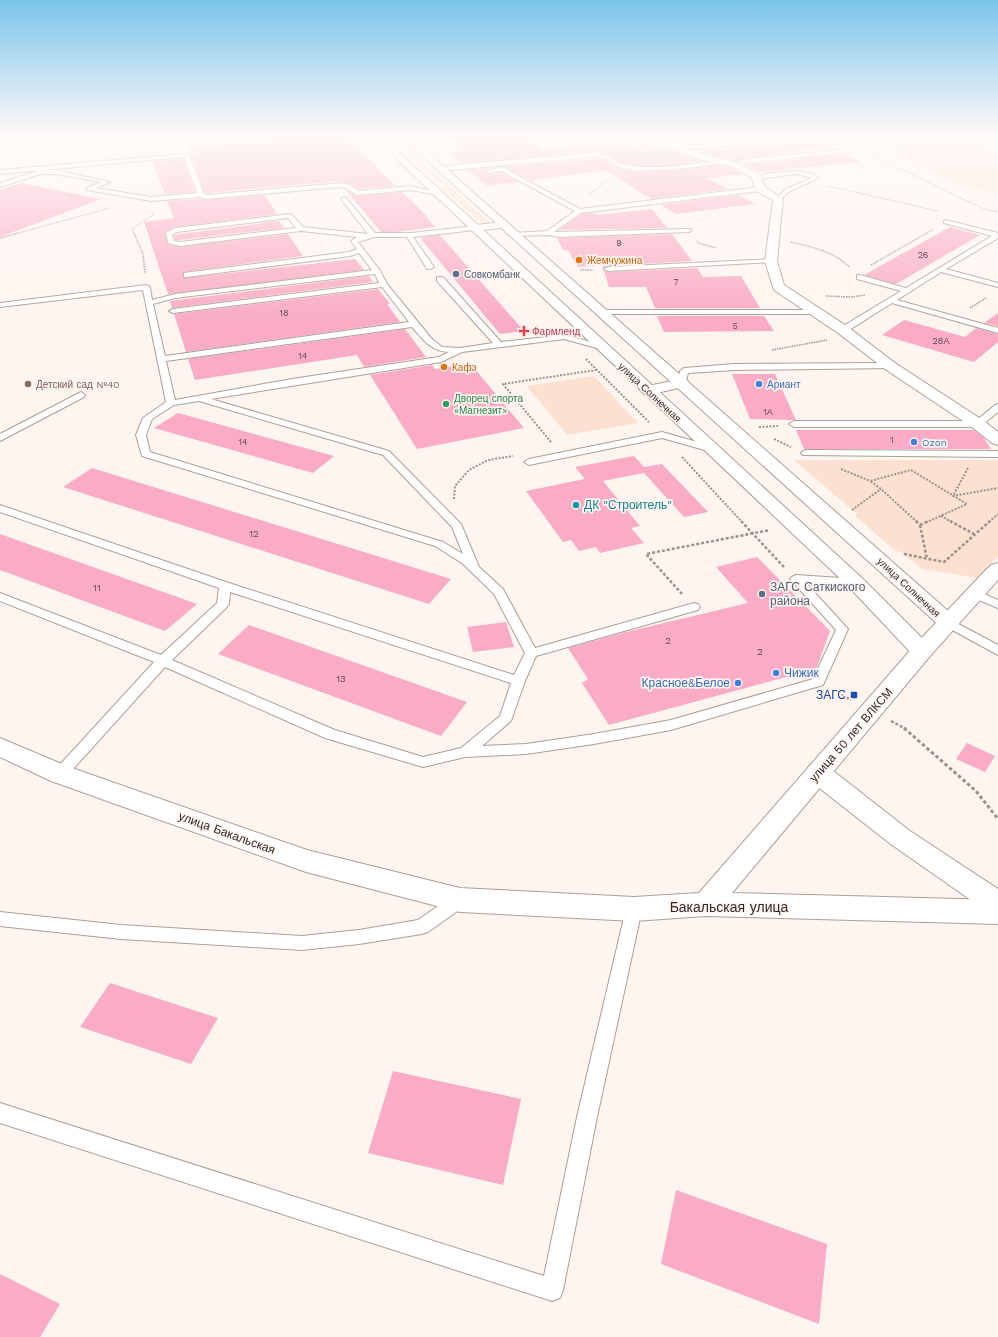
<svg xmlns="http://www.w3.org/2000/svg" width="998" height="1337" viewBox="0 0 998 1337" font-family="'Work Sans',sans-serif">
<rect width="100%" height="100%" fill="#fff5f0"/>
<g fill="#fce1d0">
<path d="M395,135L446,183H439L388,136Z"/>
<path d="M910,137C942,138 969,139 998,152V194L955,184L894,154L887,143Z"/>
<path d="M448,185L492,224L484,225L440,186Z"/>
<path d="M594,376L638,423L567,435L527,386Z"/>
<path d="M794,460H998V557L977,578L922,569L901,552L896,551L855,516L857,514Z"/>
</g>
<g fill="#faabc5">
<path d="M315,135H334L337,139L348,138L395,186L358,189L350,184L338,181L207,193H205L191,156L194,155L190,147Z"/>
<path d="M486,135H524L539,147V151L627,144L638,152L670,150L701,161L667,166H639L618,162L612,155L596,152L460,163L447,152L464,150L453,141H457L455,140L482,138Z"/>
<path d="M817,141L834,149L746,158L738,161L698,152Z"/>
<path d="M845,154L861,162L758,172L746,165Z"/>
<path d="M183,159L195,192L165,194L152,161Z"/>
<path d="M596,159L607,160L612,166L623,170L635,172L666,171L720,166L732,168L742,174L706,178L728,189L651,199L606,170L530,180L505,167Z"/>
<path d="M492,168L485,171L489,174L501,173L518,182L487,186L468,170Z"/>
<path d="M21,183L101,199L0,237V190Z"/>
<path d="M345,189L357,196L402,192L428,217H426L435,227L396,232H381Z"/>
<path d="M265,195L277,214L175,227L165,232L167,243L180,247L288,234L303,256L184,272L183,278L355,259L364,270L168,294L144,222L174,218L167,201L200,199L206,200Z"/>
<path d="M738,195L755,204L676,214L661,205Z"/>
<path d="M652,209L667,228L559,230L582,214L595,213L598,215Z"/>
<path d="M279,221L284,228L180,240H175L174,235Z"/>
<path d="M950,227L980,235L896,284L864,275Z"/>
<path d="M672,234L692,261L608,266L603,268L602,265L578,267L568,250H563L557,238Z"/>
<path d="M440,235L524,331L500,334L421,239L424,237Z"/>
<path d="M697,268L703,277L741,276L760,308H655L646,287H609L604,271L608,272Z"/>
<path d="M369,276L373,282L172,308L170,301Z"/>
<path d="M378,289L390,304H387L400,322L186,352L174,314Z"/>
<path d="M998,313V326L984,323Z"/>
<path d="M657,316H764L774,331L664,332Z"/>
<path d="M904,320L965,337L976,328L998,334V342L974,362L882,335Z"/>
<path d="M405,329L426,357L364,367L357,355L195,380L188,359Z"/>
<path d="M470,363L524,428L417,449L370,375L432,365L435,369Z"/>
<path d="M732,374H775L796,420L750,419Z"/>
<path d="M178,413L334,456L313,473L154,428Z"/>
<path d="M796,430H974L983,437L991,449H804Z"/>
<path d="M634,456L644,467L662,464L708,512L684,517L644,473L603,481L640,526L631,528L644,543L600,553L596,547L579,551L571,540L563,542L526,491L585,479L575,467Z"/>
<path d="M92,468L451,579L429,604L63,487Z"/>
<path d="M0,534L197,604L165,631L0,570Z"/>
<path d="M757,557L830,631L816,669L609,725L582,683L588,679L568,648L622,633L748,603L716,567Z"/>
<path d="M506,622L514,647L473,652L467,627Z"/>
<path d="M249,625L467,702L441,736L218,654Z"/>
<path d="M967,743L995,756L985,772L956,759Z"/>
<path d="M110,983L218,1018L191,1064L80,1027Z"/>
<path d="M393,1071L521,1099L503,1185L368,1153Z"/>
<path d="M676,1190L827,1244L819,1324L661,1264Z"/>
<path d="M0,1274L60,1304L40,1337H0Z"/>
</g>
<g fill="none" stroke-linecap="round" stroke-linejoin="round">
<defs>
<g id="service">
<path d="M180,135H186L189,142V155L204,194L207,195L340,183L350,185L358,191L411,186L441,193L438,195L411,190L357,195L346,188L340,187L206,199L200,197L151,201L87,190V188L101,182L56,174H41L0,187V183L41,170H56L110,182L96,188L151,197L197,193L184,157L0,174V170L183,154V142Z"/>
<path d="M427,135H485L482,137L443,139Z"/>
<path d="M525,135H531L543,144L625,136L628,138L625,140L542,148Z"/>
<path d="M816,135H822L824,137L821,139L694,149L671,147L668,145L671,143L694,145Z"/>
<path d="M849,149L852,151L851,152L747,163L736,167L733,165L746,159Z"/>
<path d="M596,153L612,156L617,163L639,167H667L721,160L724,162L721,164C698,166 633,177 614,165C611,164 610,160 608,159L596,157L441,171L438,169L452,165Z"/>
<path d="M502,167L580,209L760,187L763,189L760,191L581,213L554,232L691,229V231L689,232L559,237L549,235L515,236L512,234L513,233L547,231L575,211L501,171L489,173L486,171Z"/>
<path d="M797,171L813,174L819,178L790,191L778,201L775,199L786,189L812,178L797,174L757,179L754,177L770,173Z"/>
<path d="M344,197L346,198L375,233H411L475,226L478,228L475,230L413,237L434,267L430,269H427L407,237H375L358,242L381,272L387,284L431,338L442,347L460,348L493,343L437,281V277H443L501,342L564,335L607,346L608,348L604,350L564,339L462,352L441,362L211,399L389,451L461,524L479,567L503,589L535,648L694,603L698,604L700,607L698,610L536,656L525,681L511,721L482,746L526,744L594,734L671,720L813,679L836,630L792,581L790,579L792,577L796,575L856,579L860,580L862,583L860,586L856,587L806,583L848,629L823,685L671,730L594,744L526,754L465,757L423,767L325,738L165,667L65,778L60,779L55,778L53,774L55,770L154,662L0,601V593L161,655L217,603L219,588L0,512V505L229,583L514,675L525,653L494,594L462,563L435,546L142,456L136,435L143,418L166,402L143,290L0,307V303L146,285L150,287L152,300L175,294L372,270L359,253L350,256L187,277H184V273L349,252L357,249L351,241L357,237L301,231L180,246L168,243L166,233L175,228L290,214L292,215L303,227L368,234L341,199ZM288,218L296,228L180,242L174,241L172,234L177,232ZM375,274L379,283L173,309L169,311L173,313L382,287L409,322L165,356L153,304L175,298ZM412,327C423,340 431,351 449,352L439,357L292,379L175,400L166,361ZM199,401L383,455L452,527L463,554L443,542L150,452L146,435L152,419L174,405ZM230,592L511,683L500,716L461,748L423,757L335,730L172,660L227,607L229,604Z"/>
<path d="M946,220L998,233V238L946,269L998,283V287L941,272L897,300L998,328V333L892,303L846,332H840V328L901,291L857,279V275H860L906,288L992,236L944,223V221Z"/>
<path d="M772,259L774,260V262L608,271L604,269L608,267Z"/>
<path d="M599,310H818L822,312L818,314H602L598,312Z"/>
<path d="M890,363L893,364L894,366L893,368L734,370L688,373L685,385H679L678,383L680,371L684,368L734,364Z"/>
<path d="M81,392L85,395L84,397L0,441V434Z"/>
<path d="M998,404V412L981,426L978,427H794L789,424L794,421H976L995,405Z"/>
<path d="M662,432L715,447L717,449L712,452L662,438L529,465L524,462L529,459Z"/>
<path d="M806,450L998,451V457L803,455L801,453L803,451Z"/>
<path d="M973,589L998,600V608L969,596L967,593L969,590Z"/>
<path d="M949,619L998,645V655L945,626L943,623L945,620Z"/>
<path d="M460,893L466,895L468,900L466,905L428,932L422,934L359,944L302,950L121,939L0,926V912L121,925L302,936L359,930L418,920L454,895Z"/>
<path d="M634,902L640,904L642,909L597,1117L563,1290L560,1298L552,1301L0,1123V1103L544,1276L577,1117L626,909L628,904Z"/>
</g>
<path id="minor" d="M617,135H627L643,145L674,143L700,154L739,163L760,175L765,187L783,199L777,261L784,285L848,327L895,363L984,421L998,432V445L992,443L972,427L885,369L838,333L774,290L765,261L773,200L756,191L752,178L733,167L694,158L670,148L638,150Z"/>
<g id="tertiary">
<path d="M504,222L509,225L508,227L475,231L469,228L475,225Z"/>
<path d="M682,379L687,380L689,383L687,386L648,395L643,393L640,390L643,387Z"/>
</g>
<g id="secondary">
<path d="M371,135H380L863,579L930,646L933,651L930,656L922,658L914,656L849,587Z"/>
<path d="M399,135H408L956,618L959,623L956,628L949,630L942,628Z"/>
<path d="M818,764L827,766L910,831L998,889V916L988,912L892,845L809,780L806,773L809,766Z"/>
</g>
<path id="primary" d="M998,563V580L930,656L732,893L998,900V924L706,916L634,921L460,912L306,872L51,781L0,757V738L69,767L307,850L460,888L634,897L699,893L914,646L981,575L991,565Z"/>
</defs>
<use href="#service" stroke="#ac9e95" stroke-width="2"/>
<use href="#minor" stroke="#ac9e95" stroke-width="2"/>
<use href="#tertiary" stroke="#ac9e95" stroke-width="2"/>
<use href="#secondary" stroke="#ac9e95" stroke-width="2"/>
<use href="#primary" stroke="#ac9e95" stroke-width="2"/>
<g stroke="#9a928e" stroke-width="1" stroke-dasharray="1.5 1" stroke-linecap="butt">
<path d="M983,135L998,141"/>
<path d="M862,153L874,156L984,209L998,212"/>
<path d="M829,186L938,211"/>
<path d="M589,195L611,177"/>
<path d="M15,234L110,208"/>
<path d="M134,234L132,229L154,214"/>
<path d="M925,234L934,229"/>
</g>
<g stroke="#9a928e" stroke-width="1.5" stroke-dasharray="1.5 1" stroke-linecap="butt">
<path d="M134,233L143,254L145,273"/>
<path d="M0,238L19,233"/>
<path d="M697,241L698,243L716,248"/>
<path d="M791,242C811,247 834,251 849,267"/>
<path d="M871,265L927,233"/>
<path d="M580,270H593"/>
<path d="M826,296L851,297L865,295"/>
<path d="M970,308L986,298"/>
<path d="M772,350L827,340"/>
</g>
<g stroke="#9a928e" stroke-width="2" stroke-dasharray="2 1.5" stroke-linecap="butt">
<path d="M586,359L649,422"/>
<path d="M759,427L778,426"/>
<path d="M774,439L791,447"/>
<path d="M551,442L503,384L596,370"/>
<path d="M682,457L742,522"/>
<path d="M968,468L953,496L998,488"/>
<path d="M841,469L870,481"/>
<path d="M454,499L455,486L469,470L488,460L513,456"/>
<path d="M852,510L881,489"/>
<path d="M941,516L952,522"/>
<path d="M917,522L881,489L870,481L911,470L967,504L927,522"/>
<path d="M989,522L998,514"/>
</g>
<g stroke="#9a928e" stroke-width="2.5" stroke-dasharray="3 2" stroke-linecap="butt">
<path d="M741,521L785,568"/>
<path d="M916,521L920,525"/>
<path d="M950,521L974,534"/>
<path d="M920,525L927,559"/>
<path d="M920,525L929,521"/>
<path d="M904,554L944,562L990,521"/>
<path d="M682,594L646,554L770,530"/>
<path d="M833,690L851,700"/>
<path d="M891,721L906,729"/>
</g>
<path stroke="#9a928e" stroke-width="3" stroke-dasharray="3.5 2.5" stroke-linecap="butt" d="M904,728L976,791L998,819"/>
<use href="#service" fill="#fff" fill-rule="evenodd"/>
<use href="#minor" fill="#fff" fill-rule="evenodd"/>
<use href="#tertiary" fill="#fff" fill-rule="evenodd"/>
<use href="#secondary" fill="#fff" fill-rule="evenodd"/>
<use href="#primary" fill="#fff" fill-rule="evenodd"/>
</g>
<linearGradient id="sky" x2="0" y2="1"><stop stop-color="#7ac4ea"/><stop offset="0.42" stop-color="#fffaf8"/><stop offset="1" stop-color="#fffaf8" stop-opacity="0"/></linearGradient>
<rect width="998" height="322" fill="url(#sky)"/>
<g fill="#e8710a" stroke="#fff5f0" stroke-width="1.5">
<circle cx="579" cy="260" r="4"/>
<circle cx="444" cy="367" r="4"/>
</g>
<g fill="#5c6f8a" stroke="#fff5f0" stroke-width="1.5">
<circle cx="456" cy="274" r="4"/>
<circle cx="762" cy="594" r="4"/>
</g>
<path fill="#e0444e" stroke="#fff5f0" stroke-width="1.5" d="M522 325h4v4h4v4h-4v4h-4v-4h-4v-4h4z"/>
<circle fill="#8d6e63" stroke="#fff5f0" stroke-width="1.5" cx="28" cy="384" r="4"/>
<g fill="#3f7fe0" stroke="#fff5f0" stroke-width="1.5">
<circle cx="759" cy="384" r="4"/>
<circle cx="914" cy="442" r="4"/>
<circle cx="776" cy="673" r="4"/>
<circle cx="738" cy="683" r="4"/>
</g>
<circle fill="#2e9e5b" stroke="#fff5f0" stroke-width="1.5" cx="446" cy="404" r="4"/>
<circle fill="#0f9aa8" stroke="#fff5f0" stroke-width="1.5" cx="576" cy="505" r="4"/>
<rect fill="#1a4fb4" stroke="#fff5f0" stroke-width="1.5" x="850" y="691" width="8" height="8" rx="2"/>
<g text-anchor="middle" stroke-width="3.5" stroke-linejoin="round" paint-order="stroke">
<g font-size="9" fill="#624a4e">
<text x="619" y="246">9</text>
<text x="923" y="258">26</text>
<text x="676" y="285">7</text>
<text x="284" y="316">18</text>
<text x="735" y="329">5</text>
<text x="941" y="344">28А</text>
<text x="303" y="359">14</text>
<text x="768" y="415">1А</text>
<text x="892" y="443">1</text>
<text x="243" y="445">14</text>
</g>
<g font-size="10" fill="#c56008" stroke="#fff5f0" text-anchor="start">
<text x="587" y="264">Жемчужина</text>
<text x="452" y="371">Кафэ</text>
</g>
<g font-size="10" fill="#4e5e75" stroke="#fff5f0" text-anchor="start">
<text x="464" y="278">Совкомбанк</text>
</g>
<g font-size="10" fill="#be3a42" stroke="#fff5f0" text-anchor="start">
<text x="532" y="335">Фармленд</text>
</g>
<g font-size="10" fill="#785e54" stroke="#fff5f0" text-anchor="start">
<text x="36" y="388">Детский сад №40</text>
</g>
<g font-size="10" fill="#366cbe" stroke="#fff5f0" text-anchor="start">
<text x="767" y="388">Ариант</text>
<text x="922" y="446">Ozon</text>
</g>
<g font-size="10" fill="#302a27" stroke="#fff5f0">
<text transform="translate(650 392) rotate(43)" y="4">улица Солнечная</text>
<text transform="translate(909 587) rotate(43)" y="4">улица Солнечная</text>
</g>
<g font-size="10" fill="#27864d" stroke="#fff5f0" text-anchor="start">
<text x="454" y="402">Дворец спорта<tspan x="454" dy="12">«Магнезит»</tspan></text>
</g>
<g font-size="10" fill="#624a4e">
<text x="254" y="537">12</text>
<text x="97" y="591">11</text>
<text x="668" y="644">2</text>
<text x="760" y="655">2</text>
<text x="341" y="682">13</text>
</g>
<g font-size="12" fill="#0d838f" stroke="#fff5f0" text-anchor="start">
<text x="584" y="509">ДК "Строитель"</text>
</g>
<g font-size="12" fill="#4e5e75" stroke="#fff5f0" text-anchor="start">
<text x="770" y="591">ЗАГС Саткиского<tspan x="770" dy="14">района</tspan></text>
</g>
<g font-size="12" fill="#366cbe" stroke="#fff5f0" text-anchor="start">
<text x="784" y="677">Чижик</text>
<text x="730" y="687" text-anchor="end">Красное&amp;Белое</text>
</g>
<g font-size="12" fill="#164399" stroke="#fff5f0" text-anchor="end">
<text x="846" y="699">ЗАГС</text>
</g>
<g font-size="12" fill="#302a27" stroke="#fff5f0">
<text transform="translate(851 735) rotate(-49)" y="4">улица 50 лет ВЛКСМ</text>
<text transform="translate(227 833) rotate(20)" y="4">улица Бакальская</text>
</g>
<g font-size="14" fill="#302a27" stroke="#fff5f0">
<text x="729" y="912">Бакальская улица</text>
</g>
</g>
</svg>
